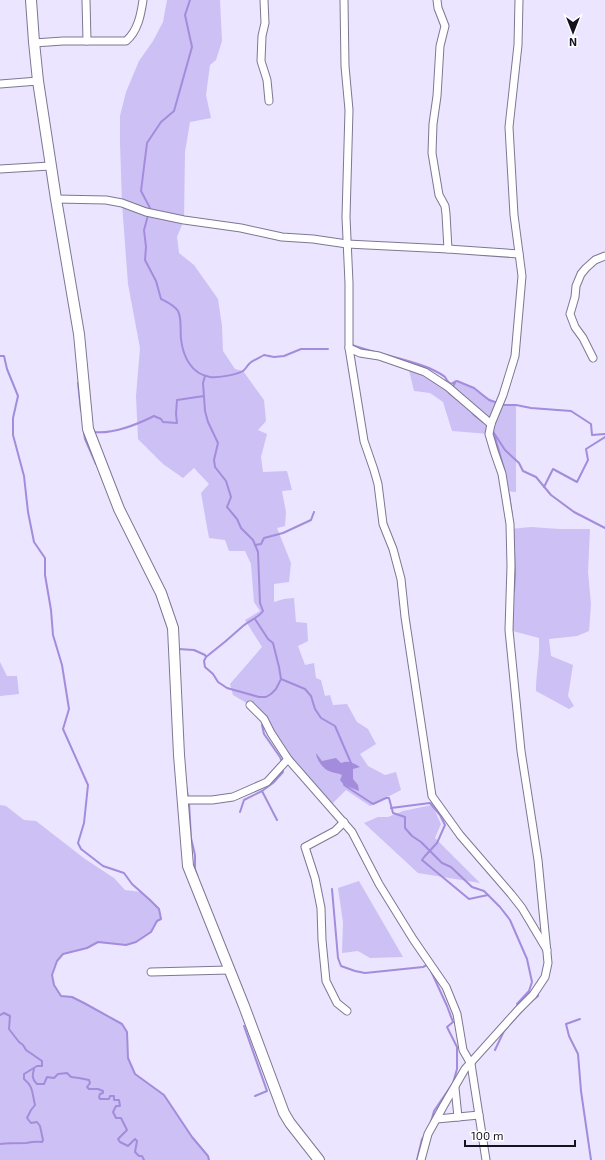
<svg xmlns="http://www.w3.org/2000/svg" width="605" height="1160" viewBox="0 0 605 1160" font-family="'Exo 2',sans-serif">
<rect width="100%" height="100%" fill="#ebe5ff"/>
<g fill="#cdc0f4">
<path d="M167,0H220L222,41L216,60L210,65L206,95L211,118L190,122L185,152L184,220L177,237L179,253L194,265L218,299L222,326L223,351L235,369L243,371L264,400L266,421L258,430L267,434L261,457L263,472L287,471L292,490L282,491L286,512L285,526L277,528L291,563L289,582L274,584V602L284,599L294,598L296,622L307,623L308,641L298,646L305,665L314,663L316,678L321,680L325,696L330,695L333,705L347,704L357,722L368,729L376,744L360,754L368,766L385,775L396,772L401,790L370,806L346,790L330,806L250,705L233,695L230,684L262,647L245,620L260,611L254,602L251,564L245,551H229L225,540L209,538L201,493L209,484L194,468L183,478L163,464L138,439L136,396L140,348L128,284L122,203L120,143V116L126,92L139,61L153,41L163,22Z"/>
<path d="M408,366L451,389L456,381C481,388 487,405 516,405V492L505,491L489,434L452,431L443,402L430,393L414,391Z"/>
<path d="M531,527L560,529H590L588,572L591,604L589,631L577,636L549,639L551,656L573,665L568,696L574,706L569,709L536,691C536,673 540,656 539,638L509,630L510,529Z"/>
<path d="M0,662L7,676H17L19,694L0,696Z"/>
<path d="M0,805L6,806L24,820L36,821L85,859L114,878L125,890L141,892L159,909L161,919L157,921L151,932L136,942L126,945L98,942L87,948L63,954L57,961L52,975L54,985L61,996L72,997L84,1003L122,1024L127,1032L128,1058L135,1074L164,1095L192,1137L208,1156L209,1160H0Z"/>
<path d="M432,805L441,824L435,838L480,883L418,873L364,823L378,817H388L403,811Z"/>
<path d="M359,881L403,957L370,958L358,951L342,953L343,922L338,888Z"/>
</g>
<path fill="#a38cdc" d="M316,753L322,761L336,758L341,763C349,760 353,763 360,767L353,769V779L358,785L359,791L344,785L340,780L342,775C338,773 333,773 329,771C323,769 316,759 316,753Z"/>
<g fill="none" stroke-linecap="round" stroke-linejoin="round">
<g stroke="#a38cdc" stroke-width="2">
<path d="M190,0L185,15L192,47L174,111L161,122L147,143L141,191L150,208L144,230L146,247L145,260L156,281L161,299C167,302 174,305 178,311C182,319 180,330 181,339C183,356 191,374 210,377C217,378 236,375 243,371C245,370 247,366 249,364C253,360 259,358 264,355L274,357L284,356L301,349H328"/>
<path d="M352,345C377,354 404,358 429,368C433,370 442,374 445,377C447,380 447,382 451,384L456,381L449,393L464,405"/>
<path d="M0,356H4L7,369L18,396L13,418V435L24,476L28,512L34,542L45,558V575L51,610L53,635L62,665L69,709L63,729L88,785L84,823L78,843L81,849L103,866L124,873L132,884L150,900L159,909L161,919L157,921L151,932L136,942L126,945L98,942L87,948L63,954L57,961L52,975L54,985L61,996L72,997L84,1003L122,1024L127,1032L128,1058L135,1074L164,1095L192,1137L208,1156L209,1160"/>
<path d="M205,376L203,383L205,411L208,422L218,443L214,460L215,467L226,481L231,497L227,507L237,519L241,528L253,540L258,552L260,603L263,611C258,618 250,620 243,626C231,637 219,647 206,657"/>
<path d="M457,381L474,388L489,400L504,405H516L531,408L571,411L591,424L592,435L605,434"/>
<path d="M78,383L81,411"/>
<path d="M470,410L474,415L483,422"/>
<path d="M492,430L505,450L519,463L523,471L536,477L551,495L574,512L605,528"/>
<path d="M94,432C113,434 136,425 154,416L161,419L163,422L177,423L176,414L177,400L204,396"/>
<path d="M84,433L85,439L96,464"/>
<path d="M494,434L505,472"/>
<path d="M544,487L553,469L577,482L588,460L586,449L605,437"/>
<path d="M509,494L512,516"/>
<path d="M513,530L515,574L514,591"/>
<path d="M255,545L261,544L264,538L283,533L311,520L314,512"/>
<path d="M255,619L268,639L273,643L279,667L281,679L305,689L311,696L315,709L321,718L335,726L351,763"/>
<path d="M178,649L194,650L205,655L206,657L204,661L205,667L213,674L218,682L227,688L259,697H266L271,694L276,689L281,679"/>
<path d="M262,725L264,734L280,757L282,762"/>
<path d="M344,785L373,804L386,798H389L393,813L405,817V828L412,836L421,842L442,863L451,867L472,887L484,891L500,907L510,920L527,959L532,982L529,991L517,1004"/>
<path d="M186,786L188,797"/>
<path d="M262,791L273,783L283,772L282,768"/>
<path d="M189,802L191,838L195,855V869L198,878"/>
<path d="M391,808L430,803L440,815L445,825L437,843L425,856L422,860L469,899L488,895"/>
<path d="M240,812L244,800L262,791L277,820"/>
<path d="M332,889L338,958L341,966L355,971L365,973L423,967L427,965L428,966"/>
<path d="M0,1015L4,1013L10,1016L9,1029L19,1042L23,1045L26,1050L42,1061V1066H37L24,1074V1079C34,1087 32,1094 35,1105L31,1110L27,1118L31,1123L37,1122L40,1126L43,1140L42,1142C36,1141 31,1142 26,1143C17,1143 9,1143 0,1144"/>
<path d="M580,1019L566,1024L569,1036L578,1054L581,1091L591,1160"/>
<path d="M244,1026L267,1091L255,1096"/>
<path d="M495,1050L504,1031L529,1003L538,996V991"/>
<path d="M34,1069C32,1076 32,1079 37,1084H44L47,1077L54,1078L58,1074L67,1073L71,1077L79,1078L89,1080L90,1083L87,1087L89,1089H98L103,1091V1093L100,1094L99,1097L100,1099H109L110,1096H114V1100H119L120,1106H116L113,1112L116,1118H121L127,1130L118,1139L120,1142L128,1146L135,1139L137,1141L135,1152L139,1156H142L144,1160"/>
<path d="M431,1122L434,1111L453,1083L457,1069V1047L447,1027L453,1022L447,1006L431,971"/>
<path d="M417,1160L422,1139L425,1135"/>
</g>
<defs>
<g id="street">
<path d="M86,0L87,41"/>
<path d="M264,0L265,23L262,36L261,61L267,80L269,101"/>
<path d="M344,0L345,66L349,110L346,217L349,283V348L360,353L379,356L425,372L448,387L491,424"/>
<path d="M437,0L438,8L445,26L440,46L437,96L433,124L432,153L439,195L445,206L446,214L448,249"/>
<path d="M34,43L63,41H126C138,31 141,14 143,0"/>
<path d="M0,84L38,81"/>
<path d="M0,169L50,166"/>
<path d="M56,199L106,200L122,203L146,212L184,220L241,228L282,237L313,239L347,244L448,249L519,254"/>
<path d="M349,348L364,441L374,470L378,484L383,524L393,549L401,579L405,617L432,796L460,835L511,894L522,908L547,950"/>
<path d="M593,358L583,338L575,327L570,314L575,297L576,286L581,274L586,268L595,260L605,256"/>
<path d="M250,705L264,719L271,733L288,759L352,832L379,884L413,939L446,987L457,1014L463,1050L471,1064L486,1160"/>
<path d="M183,800H212L233,797L267,782L288,759"/>
<path d="M344,822L335,831L305,847L315,878L321,908L322,940L326,981L337,1003L347,1011"/>
<path d="M151,972L229,970"/>
<path d="M455,1088L458,1117"/>
<path d="M437,1119L479,1115"/>
<path d="M421,1160L428,1134L444,1105L465,1069L518,1010L533,995L545,977L548,963L538,860L521,751L509,630L511,566L510,524L502,474L494,451L489,434L491,424L503,395L515,356L522,276L514,215L509,127L518,45L519,0"/>
</g>
<path id="secondary" d="M31,0L34,42L38,81L56,199L79,334L88,429L119,509L161,593L173,628L179,755L188,866L244,1006L284,1113L290,1123L319,1160"/>
</defs>
<use href="#street" stroke="#7e7793" stroke-width="9"/>
<use href="#secondary" stroke="#7e7793" stroke-width="12"/>
<use href="#street" stroke="#fff" stroke-width="7"/>
<use href="#secondary" stroke="#fff" stroke-width="10"/>
</g>
<g transform="translate(573 32) rotate(180)" stroke="#ffffff" stroke-width="3" paint-order="stroke">
<path d="M0-3L7 15L0 10L-7 15Z" fill="#14121c"/>
<text y="-6" font-size="11" font-weight="bold" text-anchor="middle" fill="#14121c">N</text>
</g>
<path d="M465 1140v6h110v-6" fill="none" stroke="#14121c" stroke-width="2"/>
<text x="471" y="1140" font-size="12" fill="#14121c" stroke="#ffffff" stroke-width="3" paint-order="stroke">100 m</text>
</svg>
